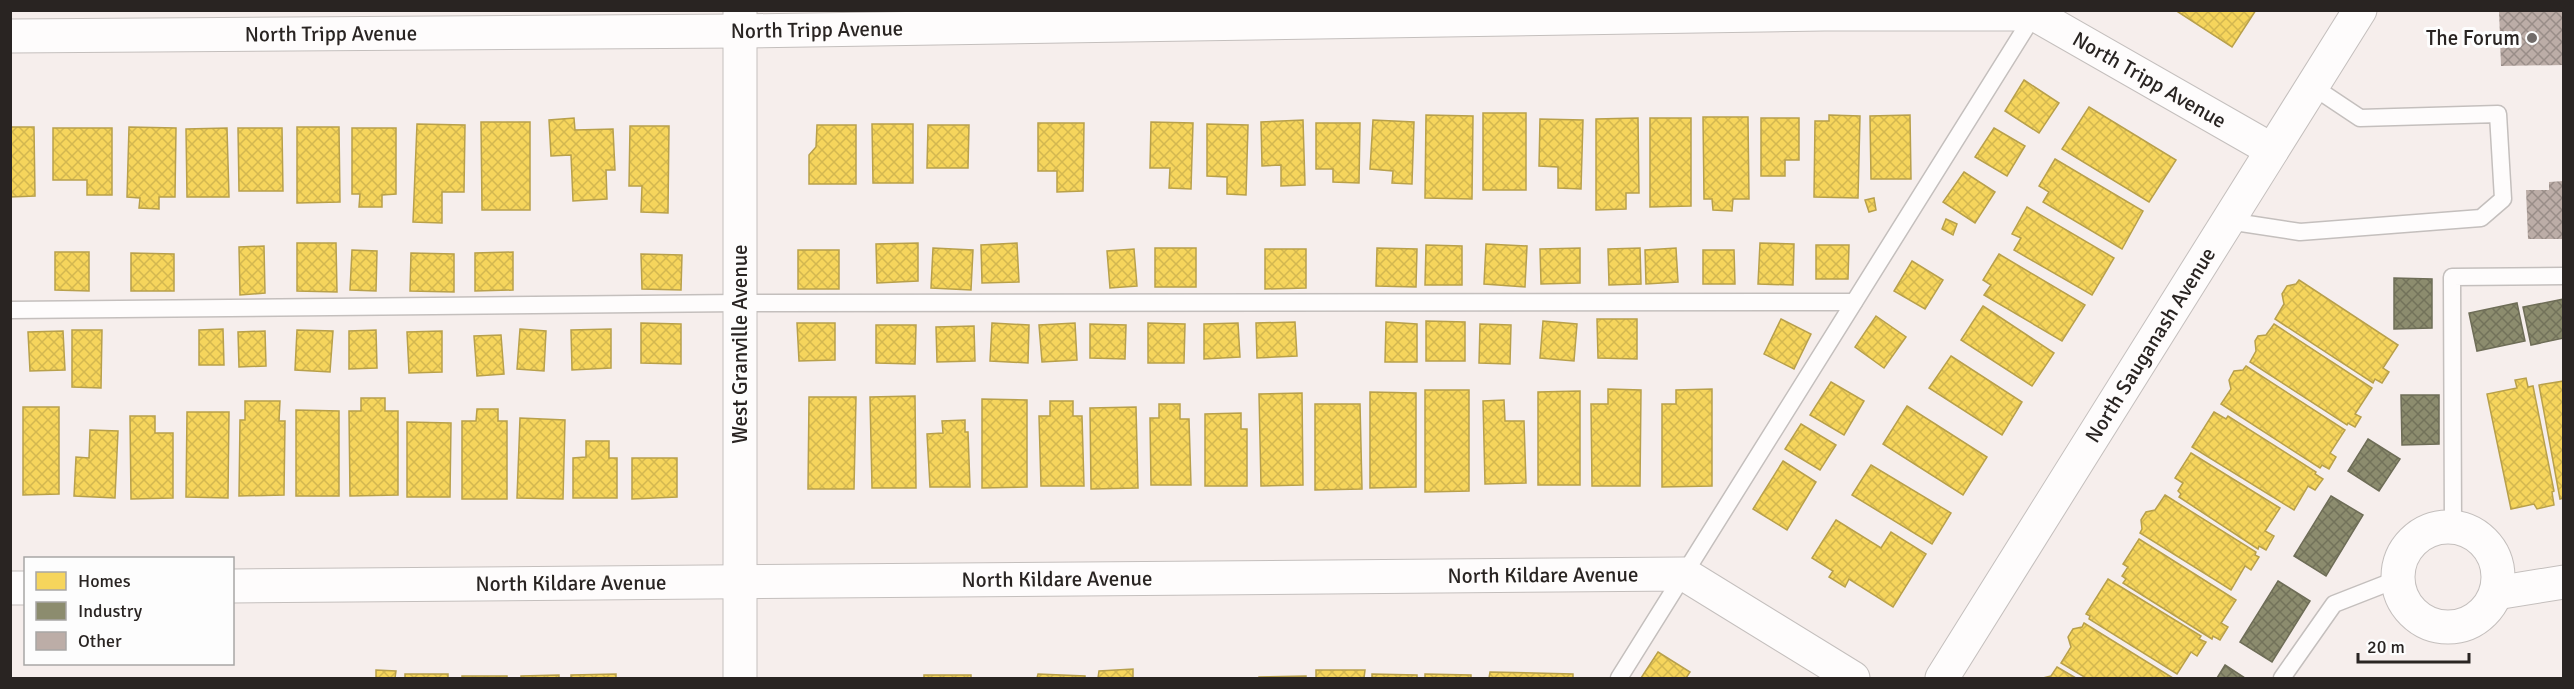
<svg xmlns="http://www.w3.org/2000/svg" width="2574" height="689" viewBox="0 0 2574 689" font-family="Signika,sans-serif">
<defs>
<pattern id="homes-cross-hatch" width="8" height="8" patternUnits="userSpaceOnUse" patternTransform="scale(1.5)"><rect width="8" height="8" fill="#f6d55c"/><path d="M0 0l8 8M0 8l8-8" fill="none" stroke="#d3b750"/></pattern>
<pattern id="industry-cross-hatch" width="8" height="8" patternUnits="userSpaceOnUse" patternTransform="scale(1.5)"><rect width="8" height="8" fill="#8c8c6e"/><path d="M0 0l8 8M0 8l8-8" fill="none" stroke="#72725a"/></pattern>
<pattern id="building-cross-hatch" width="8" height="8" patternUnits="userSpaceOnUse" patternTransform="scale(1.5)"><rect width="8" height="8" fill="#bcada7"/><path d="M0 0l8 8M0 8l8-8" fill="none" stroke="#998d88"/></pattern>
</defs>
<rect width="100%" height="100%" fill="#f6eeec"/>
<g fill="url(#homes-cross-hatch)" stroke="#b8a04b" stroke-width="1.5">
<path d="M2175,10H2256L2232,47Z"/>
<path d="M2024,80L2059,103L2039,133L2005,111Z"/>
<path d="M2089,107L2176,160L2149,202L2062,149Z"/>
<rect x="1483" y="113" width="43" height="77"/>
<path d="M1426,115L1473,116L1472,199L1425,198Z"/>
<path d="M1829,115L1860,116L1858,198L1814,197L1815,121H1829Z"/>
<path d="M1910,115L1911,179H1871L1870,116Z"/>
<path d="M1703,117H1748L1749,199H1733L1732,211L1713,210L1712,199H1704Z"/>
<path d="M574,118L575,130L613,129L615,170H606L607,199L573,201L571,155L551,156L549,120Z"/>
<path d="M1638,118L1639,193H1626V209L1596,210V119Z"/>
<path d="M1650,118H1691V206L1650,207Z"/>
<path d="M1761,118H1799V160H1785V176H1761Z"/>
<path d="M1540,119L1583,120L1581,189L1558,188V167L1539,166Z"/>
<path d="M1303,120L1305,185L1281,186V165L1262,166L1261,122Z"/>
<path d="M1373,120L1414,122L1412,184L1392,183L1393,171L1370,169Z"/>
<path d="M481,122H530V210H482Z"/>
<path d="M1151,122L1193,123L1191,189L1169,188L1170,168H1150Z"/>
<path d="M1038,123H1084L1083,191L1057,192V171H1038Z"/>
<path d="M1316,123H1360L1359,183L1333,182V169H1316Z"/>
<path d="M417,124L465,125L464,192H442V223L413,222Z"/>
<path d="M872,124H913V183H873Z"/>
<path d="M1207,124L1248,125L1246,195L1227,194V177L1207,176Z"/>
<path d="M817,125H856V184H809V155L816,147Z"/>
<path d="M928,125H969L968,168H927Z"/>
<path d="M630,126H669L668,213L641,212L642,186H629Z"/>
<path d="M10,127H34L35,196L10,197Z"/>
<path d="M129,127L176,128L175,197H159V209L139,208L140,198L127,197Z"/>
<path d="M297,127H339L340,202L297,203Z"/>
<path d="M53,128H112V195H87V180H53Z"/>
<path d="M227,128L229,197H187L186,129Z"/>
<path d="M238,128H282L283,191H239Z"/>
<path d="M352,128H396V194L382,195V207H359L360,194H352Z"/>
<path d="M1994,128L2025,146L2007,176L1975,157Z"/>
<path d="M2055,159L2143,211L2122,249L2043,202L2049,192L2039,186Z"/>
<path d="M1964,172L1995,192L1975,223L1943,202Z"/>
<path d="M1874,198L1876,210L1869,212L1865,200Z"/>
<path d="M2027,207L2114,258L2092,295L2014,250L2021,238L2012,234Z"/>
<path d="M1946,219L1957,224L1953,235L1942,229Z"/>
<path d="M297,243H336L337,292L297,291Z"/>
<path d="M918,243V281L877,283L876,244Z"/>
<path d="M1017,243L1019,282L982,283L981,245Z"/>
<path d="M1760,243L1794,244L1793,285L1758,284Z"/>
<path d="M1486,244L1527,246L1525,287L1484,284Z"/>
<path d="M1426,245L1462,246V285H1425Z"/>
<path d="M1816,245H1849L1848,279H1816Z"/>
<path d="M264,246L265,293L240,295L239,247Z"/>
<path d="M933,248L973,250L971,290L931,288Z"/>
<rect x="1155" y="248" width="41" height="39"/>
<path d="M1377,248L1417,249L1416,287L1376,286Z"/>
<path d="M1580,248V283L1541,284L1540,249Z"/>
<path d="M1640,248L1641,284L1609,285L1608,249Z"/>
<path d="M1676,248L1678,282L1646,284L1645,250Z"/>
<path d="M1134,249L1137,286L1110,288L1107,251Z"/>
<path d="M1265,249H1306V288L1265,289Z"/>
<path d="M352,250L377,251L376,291L350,290Z"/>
<rect x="798" y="250" width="41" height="39"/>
<path d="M1703,250H1734L1735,284H1703Z"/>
<path d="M55,252H89V291L55,290Z"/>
<path d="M513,252V290L475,291V253Z"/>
<path d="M131,253L174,254V291H131Z"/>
<path d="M411,253L454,254V292L410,291Z"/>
<path d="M641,254L682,255L681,290L642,289Z"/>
<path d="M1999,254L2085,305L2062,341L1984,295L1991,285L1983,280Z"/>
<path d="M1912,261L1943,280L1925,309L1894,291Z"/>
<path d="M2299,280L2398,345L2383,368L2389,372L2382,383L2375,379L2373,383L2275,319L2284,304L2282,294L2287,286L2296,284Z"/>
<path d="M1983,306L2054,353L2032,386L1961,340Z"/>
<path d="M1876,316L1906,337L1884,368L1855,347Z"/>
<path d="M1597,319H1637V359L1598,358Z"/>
<path d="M1781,319L1811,334L1794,369L1764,354Z"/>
<path d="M1426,321L1465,322V361H1426Z"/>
<path d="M1543,321L1577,324L1574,361L1540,358Z"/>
<path d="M1295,322L1297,356L1257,358L1256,323Z"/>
<path d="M1386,322L1417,324V362H1385Z"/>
<path d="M641,323L681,324V364L641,363Z"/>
<path d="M797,323H835V360L799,361Z"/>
<path d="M992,323L1029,325L1028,363L990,361Z"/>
<path d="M1075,323L1077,360L1042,362L1039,325Z"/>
<path d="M1148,323L1185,324L1184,363H1148Z"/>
<path d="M1238,323L1240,357L1204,359V324Z"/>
<path d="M1090,324L1126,325L1125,359L1090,358Z"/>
<path d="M1480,324L1511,325L1510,364L1479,363Z"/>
<path d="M2274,324L2372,388L2355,414L2361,417L2355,427L2348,423L2347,425L2250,362L2256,351L2255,341L2258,336L2266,335Z"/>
<path d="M876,325H916L915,364L876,363Z"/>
<path d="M974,326L975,361L937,362L936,327Z"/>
<path d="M223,329L224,365H199V330Z"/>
<path d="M520,329L546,331L544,371L517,369Z"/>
<path d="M611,329V368L572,370L571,330Z"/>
<path d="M72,330H102L101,388L72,387Z"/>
<path d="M297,330L333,331L330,372L295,370Z"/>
<path d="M376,330L377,368L349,369V331Z"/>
<path d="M63,331L65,370L30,371L28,332Z"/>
<path d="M265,331L266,366L239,367L238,332Z"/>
<path d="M442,331V372L409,373L407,332Z"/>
<path d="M501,335L504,374L477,376L474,336Z"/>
<path d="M1951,356L2022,402L2002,435L1929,388Z"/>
<path d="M2246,366L2345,430L2330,453L2336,457L2329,469L2322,465L2320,468L2221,404L2231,389L2229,380L2234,371L2243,370Z"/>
<path d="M2526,378L2528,387L2533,386L2554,491L2552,492L2554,505L2537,509L2534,504L2511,509L2487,394L2517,388L2515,380Z"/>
<path d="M2564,381V498L2560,499L2539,385Z"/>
<path d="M1831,382L1864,401L1844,435L1810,415Z"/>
<path d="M1608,389L1641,390L1640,486H1592L1591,404H1608Z"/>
<path d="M1712,389V486L1662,487V404H1676V390Z"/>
<path d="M1425,390H1469V491L1425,492Z"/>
<path d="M1580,391V485H1538V392Z"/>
<path d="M1370,392L1416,393V487L1370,488Z"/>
<path d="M1302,393L1303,485L1261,486L1259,394Z"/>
<path d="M915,396L916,488H872L870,397Z"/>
<path d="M809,397H856L854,489H808Z"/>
<path d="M361,398H385V411H398V495L350,496L349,411H361Z"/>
<path d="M982,399L1027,400V487L982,488Z"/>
<path d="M1504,400L1505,421H1524L1526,483L1485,484L1483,401Z"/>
<path d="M245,401H280L279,421H285L284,495L239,496L240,420H245Z"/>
<path d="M1050,401H1073V416H1082L1084,486H1041L1039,416H1050Z"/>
<path d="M1159,404H1180V419H1189L1191,485H1151L1150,418H1159Z"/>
<path d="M1315,404H1360L1362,489L1315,490Z"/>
<path d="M1907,406L1987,457L1963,495L1883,444Z"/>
<path d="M23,407H59V494L23,495Z"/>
<path d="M1136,407L1138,488L1091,489L1090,408Z"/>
<path d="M477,409H498V421H507V499H462V421H476Z"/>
<path d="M296,410L339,411V496H296Z"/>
<path d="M187,412H229L228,498L186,497Z"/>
<path d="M2214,412L2226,419L2228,416L2316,472L2315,474L2323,479L2315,490L2308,486L2294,510L2192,447Z"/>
<path d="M1241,413V429H1247V486H1205V414Z"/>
<path d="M130,416H155V433H173V498L131,499Z"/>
<path d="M520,418L565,420L563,499L517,498Z"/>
<path d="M965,420V432H968L970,487H930L927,434L943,433L942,421Z"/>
<path d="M407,422L451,423L450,497H407Z"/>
<path d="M1801,424L1836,445L1820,470L1785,449Z"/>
<path d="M90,430L118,431L115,498L74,496L76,457L89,458Z"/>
<path d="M586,441H609V458H617V498H573V458L586,457Z"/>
<path d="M2191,453L2280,508L2265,531L2274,536L2266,550L2259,546L2258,549L2179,497L2181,494L2178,491L2183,483L2175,478Z"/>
<path d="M632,458H677V497L632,499Z"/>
<path d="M1783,461L1816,482L1787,530L1753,509Z"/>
<path d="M1871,465L1951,513L1932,544L1852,495Z"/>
<path d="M2165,495L2256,552L2255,555L2259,557L2251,570L2245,566L2231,590L2140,533L2142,529L2141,520L2146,512L2155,510Z"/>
<path d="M1836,520L1881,548L1891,532L1926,554L1893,607L1849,579L1845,587L1829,577L1833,571L1812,558Z"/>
<path d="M2139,539L2236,600L2221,623L2228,627L2220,640L2213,636L2212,639L2123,583L2126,579L2122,576L2128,567L2123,564Z"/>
<path d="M2108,579L2201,636L2199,639L2206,642L2197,656L2191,652L2177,674L2089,619L2090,616L2086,614Z"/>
<path d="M2084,623L2173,678H2086L2061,663L2071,647L2068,637L2073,629L2082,627Z"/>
<path d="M1658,652L1690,672L1686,678H1641Z"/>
<path d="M2057,667L2076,678H2043L2051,676Z"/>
<path d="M1133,669V678H1098L1099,671Z"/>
<path d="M376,670L396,671L395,678H354H376Z"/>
<path d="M1316,670H1365L1364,678H1316Z"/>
<path d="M1490,672L1573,674V678H1489Z"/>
<rect x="405" y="674" width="43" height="4"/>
<path d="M616,674V678H571V675Z"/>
<path d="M1038,674L1085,676V678H1037Z"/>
<path d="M1372,674L1417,675V678H1372Z"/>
<path d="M1425,674L1471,675V678H1425Z"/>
<path d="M559,675V678H521V676Z"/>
<rect x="924" y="675" width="47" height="3"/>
<rect x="462" y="676" width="45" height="2"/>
<path d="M1306,676V678H1259V677Z"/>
</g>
<g fill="url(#industry-cross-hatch)" stroke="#6e6d57" stroke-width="1.5">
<path d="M2394,278L2432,279V328L2394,329Z"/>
<path d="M2564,299V338L2531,345L2523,307Z"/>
<path d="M2517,303L2525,341L2477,351L2469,313Z"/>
<path d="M2401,395H2439V444L2402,445Z"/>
<path d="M2368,439L2400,459L2379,491L2348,471Z"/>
<path d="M2331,496L2363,515L2326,576L2294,556Z"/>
<path d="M2278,581L2310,601L2272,662L2240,642Z"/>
<path d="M2225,665L2245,678H2217Z"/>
</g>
<g fill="url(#building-cross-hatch)">
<path d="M2499,10H2564V65L2501,66Z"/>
<path d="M2564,181V239H2528L2526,190H2549V182Z"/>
</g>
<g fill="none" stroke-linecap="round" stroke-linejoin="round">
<defs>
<g id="service">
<path d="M2228,221L2300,232L2481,218L2503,199L2498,114L2360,118L2312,86"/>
<path d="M10,310L740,303L1854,302"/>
<path d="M2453,527L2452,277L2564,276"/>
<path d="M1619,678L2035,13"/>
<path d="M2282,678L2334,604L2398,579"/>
</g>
<g id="minor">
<path d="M740,10V678"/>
<path id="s1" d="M10,36L740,31L1824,14H2034L2272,150"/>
<circle cx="2448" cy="577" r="50"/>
<path id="s2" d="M232,586L1684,574L1853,678"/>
<path d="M10,588H26"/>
<path d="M2496,593L2564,582"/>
<path id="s3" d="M1942,678L2360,10"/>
</g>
</defs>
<use href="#service" stroke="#c4bfbd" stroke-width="19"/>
<use href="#minor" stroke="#c4bfbd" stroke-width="35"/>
<use href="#service" stroke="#fefcfc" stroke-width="16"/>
<use href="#minor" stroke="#fefcfc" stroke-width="33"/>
</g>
<circle fill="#716b69" stroke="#fdfdfd" stroke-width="2" cx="2532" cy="38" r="6"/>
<g text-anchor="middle" stroke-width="6" stroke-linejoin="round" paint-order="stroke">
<g font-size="21" fill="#292422" stroke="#fdfdfd">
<text dy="7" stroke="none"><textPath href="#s1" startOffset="807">North Tripp Avenue</textPath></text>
<text dy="7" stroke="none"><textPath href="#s1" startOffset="321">North Tripp Avenue</textPath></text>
<text dy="7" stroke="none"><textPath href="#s1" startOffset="2157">North Tripp Avenue</textPath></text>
<text transform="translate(740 344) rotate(-90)" y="7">West Granville Avenue</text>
<text dy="7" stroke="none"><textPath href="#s3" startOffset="393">North Sauganash Avenue</textPath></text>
<text dy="7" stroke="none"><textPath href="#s2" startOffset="1311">North Kildare Avenue</textPath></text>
<text dy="7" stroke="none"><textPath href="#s2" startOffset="825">North Kildare Avenue</textPath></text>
<text dy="7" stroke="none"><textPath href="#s2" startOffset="339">North Kildare Avenue</textPath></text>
</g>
<g font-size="21" fill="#292422" stroke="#fdfdfd" text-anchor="end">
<text x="2520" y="45">The Forum</text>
</g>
</g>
<rect width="2574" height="689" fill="none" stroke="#292422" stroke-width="24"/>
<rect x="24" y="557" width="210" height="108" fill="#fdfdfd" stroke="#a8a6a5" stroke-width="1.5"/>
<rect x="36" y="572" width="30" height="18" fill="#f6d55c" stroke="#a8a6a5" stroke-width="1.5"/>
<text x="78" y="587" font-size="18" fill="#292422">Homes</text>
<rect x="36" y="602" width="30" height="18" fill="#8c8c6e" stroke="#a8a6a5" stroke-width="1.5"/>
<text x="78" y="617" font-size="18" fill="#292422">Industry</text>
<rect x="36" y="632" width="30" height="18" fill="#bcada7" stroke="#a8a6a5" stroke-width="1.5"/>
<text x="78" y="647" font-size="18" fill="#292422">Other</text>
<path d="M2358 653v9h111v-9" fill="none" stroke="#292422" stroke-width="3"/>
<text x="2367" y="653" font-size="18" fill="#292422" stroke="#fdfdfd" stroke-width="4.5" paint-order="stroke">20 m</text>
</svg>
